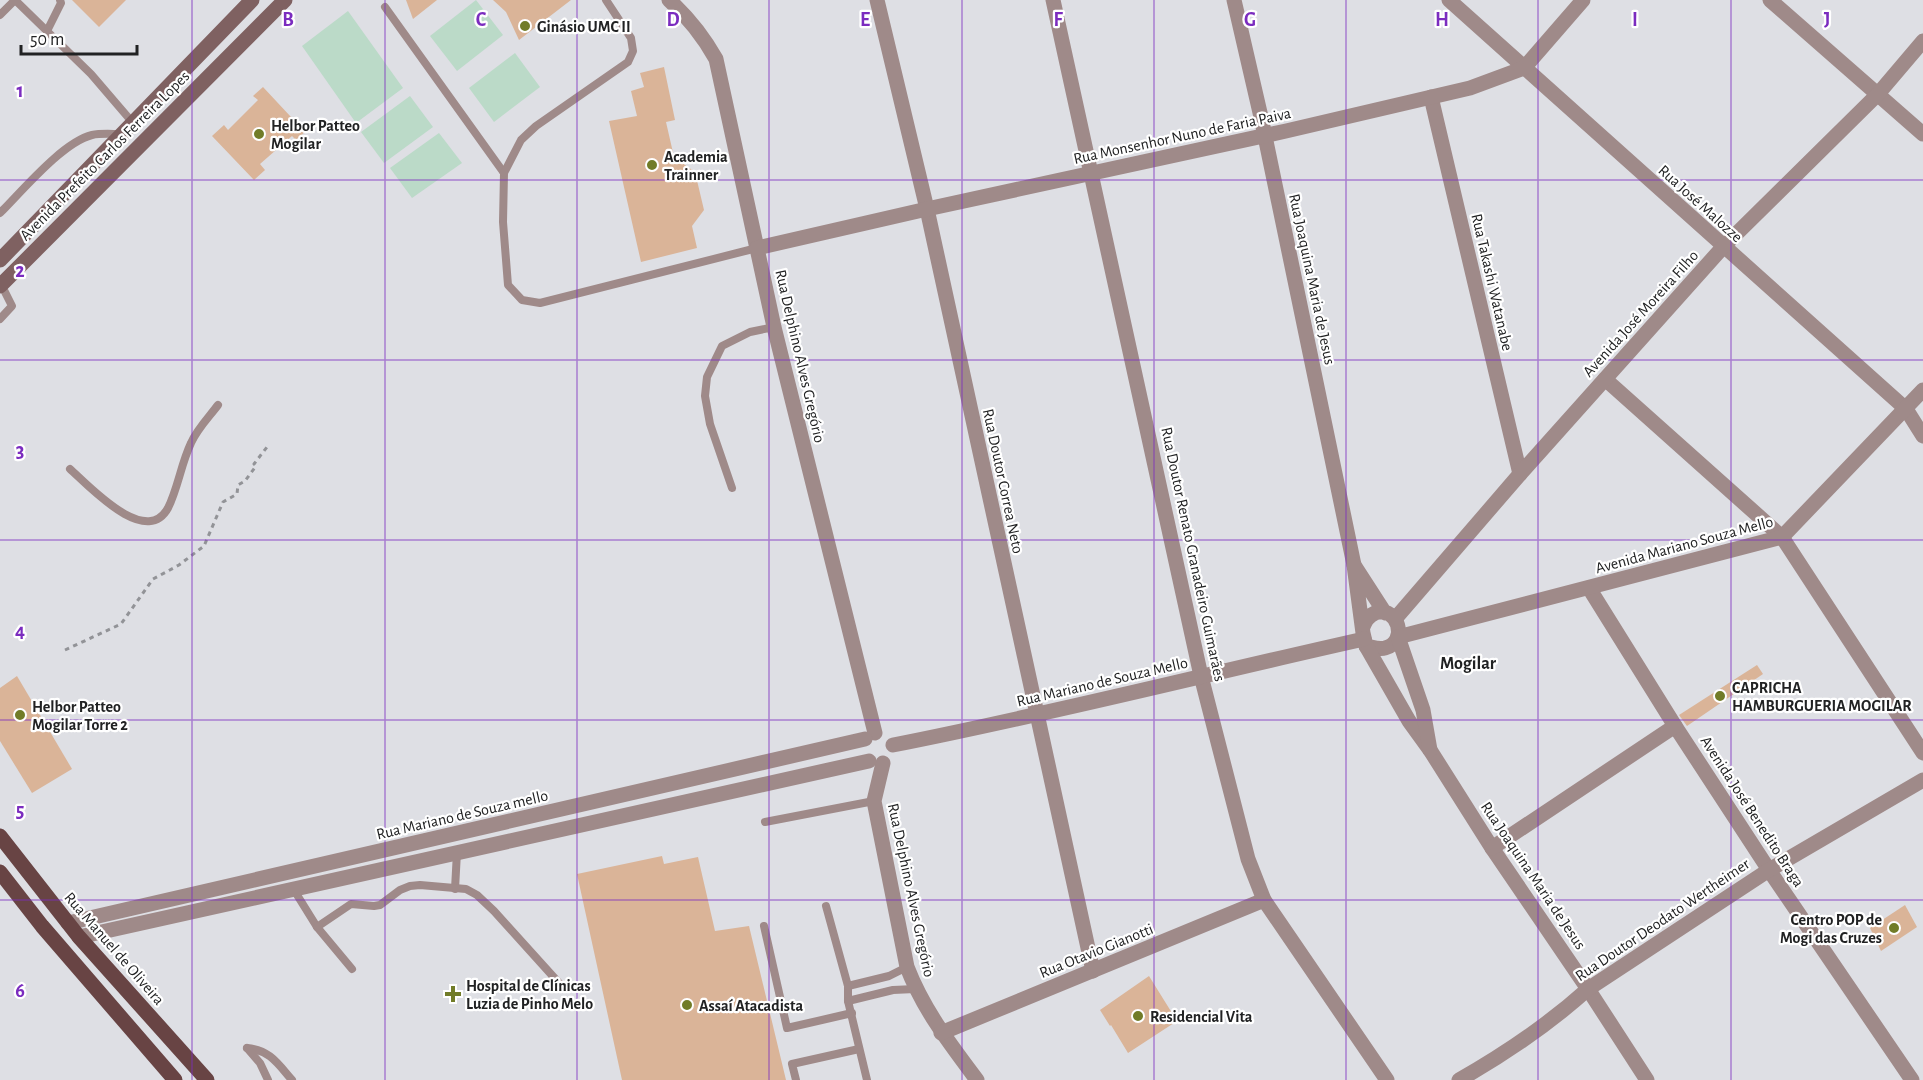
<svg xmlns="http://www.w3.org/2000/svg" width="1923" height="1080" viewBox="0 0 1923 1080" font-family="'Alegreya Sans',sans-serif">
<rect width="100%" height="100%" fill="#dedfe4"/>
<g fill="#bbdac8">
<path d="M476,0L503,35L457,71L430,36Z"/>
<path d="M348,11L403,88L356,123L302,46Z"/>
<path d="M515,53L540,87L494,122L469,88Z"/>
<path d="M410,96L433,127L384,163L361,132Z"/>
<path d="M439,133L462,163L412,198L390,168Z"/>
</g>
<g fill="#dab498">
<path d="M72,0H126L99,27Z"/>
<path d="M406,0H437L413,19Z"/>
<path d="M493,0H571L519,40L506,12Z"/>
<path d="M664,67L675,120L666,122L674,157L695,172L704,210L692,226L697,248L641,262L609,121L637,116L631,91L644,87L640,73Z"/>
<path d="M263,87L305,132L296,140L292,136L260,164L265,170L254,180L212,136L224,125L228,130L258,100L253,96Z"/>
<path d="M1757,665L1763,674L1687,726L1679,715Z"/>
<path d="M17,676L72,769L32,793L0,741V688Z"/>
<path d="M662,856L664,864L698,857L715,931L749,926L786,1080H622L577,874Z"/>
<path d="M1905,905L1917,927L1881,951L1870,928Z"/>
<path d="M1149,976L1177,1021L1128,1053L1111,1025L1110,1026L1100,1010Z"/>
</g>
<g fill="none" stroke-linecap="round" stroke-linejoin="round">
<path stroke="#929397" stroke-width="3" stroke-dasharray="4.5 4.5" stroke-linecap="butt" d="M65,650L121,624L153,579L179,565L204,546L223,502L237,494L238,485L245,481L256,466L254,464L267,447"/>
<g stroke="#9f8a89" stroke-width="8">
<path d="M385,7L504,173L503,222L508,285L522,300L540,303L757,248"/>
<path d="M0,15L15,0L91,74L133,123"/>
<path d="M47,31L61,3L60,0"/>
<path d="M504,173L521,140L536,126L628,62L633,51L631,38L606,0"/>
<path d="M0,213C23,190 63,142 92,135C101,133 111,134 120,134"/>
<path d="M0,319L12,306L1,284"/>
<path d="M70,469C89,486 146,548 168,508C178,488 181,464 191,443C197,429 209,417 218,405"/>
<path d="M732,488L710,424L705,396L707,377L722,346L750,332L774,327"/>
<path d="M765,822L874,801"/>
<path d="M455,889L457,852"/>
<path d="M294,890L317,927L352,969"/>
<path d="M826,906L848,986V1001L867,1080"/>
<path d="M764,926L787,1028L852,1013"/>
<path d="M317,927L351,904L374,906L380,905L400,890L410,886L420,885L466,889L477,895L494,911L559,983"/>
<path d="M848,986L889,976L907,967"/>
<path d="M848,1001L893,990L915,989"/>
<path d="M247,1048C270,1050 278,1064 292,1080"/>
<path d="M247,1048L260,1063L268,1080"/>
<path d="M796,1080L792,1064L859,1049"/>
</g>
<g stroke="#9f8a89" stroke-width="15">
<path d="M669,0C689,18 703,36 716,59L774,327L875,733"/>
<path d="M877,0L927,209L1093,971"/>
<path d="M1053,0L1201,676L1248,859L1264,900L1387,1080"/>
<path d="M1234,0L1261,117L1354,565"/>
<path d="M1449,0L1906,409L1923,436"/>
<path d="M1770,0L1923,134"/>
<path d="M1431,97L1520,474"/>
<path d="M757,248L927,209L1286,131L1470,88L1524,68L1583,0"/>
<path d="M1605,379L1782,537L1923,753"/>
<path d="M1589,588L1675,726L1769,870"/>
<path d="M1395,619L1520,474L1723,247L1878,94L1923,41"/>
<path d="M1363,627C1365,621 1368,616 1375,613C1398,605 1409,642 1385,648C1379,650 1372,647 1366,646L1363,633L1354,565L1385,613"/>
<path d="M1366,646L1409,721L1430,750L1492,848L1588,989L1647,1080"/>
<path d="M893,745C1051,714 1207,674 1364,639"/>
<path d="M1430,750L1423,710L1398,637L1782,537L1923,390"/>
<path d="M883,763L874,801L907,967C923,1009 950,1044 977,1080"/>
<path d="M1492,848L1675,726"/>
<path d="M68,923L865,739"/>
<path d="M79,937L869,761"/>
<path d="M941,1033L1264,900"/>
</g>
<g stroke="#9f8a89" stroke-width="15">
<path d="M1769,870L1912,1080"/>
<path d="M1459,1080C1505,1054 1549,1024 1588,989L1769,870L1923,780"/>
</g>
<g stroke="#7f6161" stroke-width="15">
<path d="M0,260L252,0"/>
<path d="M0,286L285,0"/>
</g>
<g stroke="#684444" stroke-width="15">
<path d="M0,836L79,937L207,1080"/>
<path d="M0,872L42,926L175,1080"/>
</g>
</g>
<path fill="none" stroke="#7b2cbf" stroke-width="1.5" stroke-opacity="0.55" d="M192,0V1080M385,0V1080M577,0V1080M769,0V1080M962,0V1080M1154,0V1080M1346,0V1080M1538,0V1080M1731,0V1080M0,180H1923M0,360H1923M0,540H1923M0,720H1923M0,900H1923"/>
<g fill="#717c28" stroke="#fff" stroke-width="2">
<circle cx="525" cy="26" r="6"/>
<circle cx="259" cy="134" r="6"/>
<circle cx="652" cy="165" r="6"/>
<circle cx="1720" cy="696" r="6"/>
<circle cx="20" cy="715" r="6"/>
<circle cx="1894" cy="928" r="6"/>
<path d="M450 985h6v6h6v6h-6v6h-6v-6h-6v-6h6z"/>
<circle cx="687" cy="1005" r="6"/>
<circle cx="1138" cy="1016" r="6"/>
</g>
<g text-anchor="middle" stroke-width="4.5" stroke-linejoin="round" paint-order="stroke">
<g font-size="16" font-weight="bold" fill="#212223" stroke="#fff" text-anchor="start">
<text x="537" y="32">Ginásio UMC II</text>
<text x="271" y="131">Helbor Patteo<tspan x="271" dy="18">Mogilar</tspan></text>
<text x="664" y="162">Academia<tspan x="664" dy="18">Trainner</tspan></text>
<text x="1732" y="693">CAPRICHA<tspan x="1732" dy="18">HAMBURGUERIA MOGILAR</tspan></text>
<text x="32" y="712">Helbor Patteo<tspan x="32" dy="18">Mogilar Torre 2</tspan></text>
<text x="1882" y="925" text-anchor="end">Centro POP de<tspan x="1882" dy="18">Mogi das Cruzes</tspan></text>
<text x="466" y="991">Hospital de Clínicas<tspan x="466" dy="18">Luzia de Pinho Melo</tspan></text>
<text x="699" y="1011">Assaí Atacadista</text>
<text x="1150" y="1022">Residencial Vita</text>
</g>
<g font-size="16" fill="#212223" stroke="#fff">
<text transform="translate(1182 135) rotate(-12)" y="6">Rua Monsenhor Nuno de Faria Paiva</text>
<text transform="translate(104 155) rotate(-45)" y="6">Avenida Prefeito Carlos Ferreira Lopes</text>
<text transform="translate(1701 203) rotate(42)" y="6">Rua José Malozze</text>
<text transform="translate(1313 279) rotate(78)" y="6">Rua Joaquina Maria de Jesus</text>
<text transform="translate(1493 282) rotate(77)" y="6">Rua Takashi Watanabe</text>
<text transform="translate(1640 313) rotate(-48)" y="6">Avenida José Moreira Filho</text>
<text transform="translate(801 356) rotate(77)" y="6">Rua Delphino Alves Gregório</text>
<text transform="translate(1004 481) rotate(78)" y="6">Rua Doutor Correa Neto</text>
<text transform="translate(1684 544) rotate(-15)" y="6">Avenida Mariano Souza Mello</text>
<text transform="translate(1194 554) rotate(78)" y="6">Rua Doutor Renato Granadeiro Guimarães</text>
<text transform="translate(1102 681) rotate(-13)" y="6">Rua Mariano de Souza Mello</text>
<text transform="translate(1753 811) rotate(57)" y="6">Avenida José Benedito Braga</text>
<text transform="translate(462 814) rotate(-13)" y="6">Rua Mariano de Souza mello</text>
<text transform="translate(1534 875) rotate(56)" y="6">Rua Joaquina Maria de Jesus</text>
<text transform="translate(912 890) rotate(78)" y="6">Rua Delphino Alves Gregório</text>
<text transform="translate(1662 919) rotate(-34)" y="6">Rua Doutor Deodato Wertheimer</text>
<text transform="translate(115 948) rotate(49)" y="6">Rua Manuel de Oliveira</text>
<text transform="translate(1096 950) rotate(-22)" y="6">Rua Otavio Gianotti</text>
</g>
<g font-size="18" font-weight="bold" fill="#212223" stroke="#fff">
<text x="1468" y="669">Mogilar</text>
</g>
</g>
<g font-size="20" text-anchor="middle" font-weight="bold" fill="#7b2cbf" stroke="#fff" stroke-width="4.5" stroke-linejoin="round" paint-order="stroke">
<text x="288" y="26">B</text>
<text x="481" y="26">C</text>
<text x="673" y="26">D</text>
<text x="865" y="26">E</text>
<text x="1058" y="26">F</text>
<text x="1250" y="26">G</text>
<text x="1442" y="26">H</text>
<text x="1635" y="26">I</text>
<text x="1827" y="26">J</text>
<text x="20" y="97">1</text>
<text x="20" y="277">2</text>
<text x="20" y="457">3</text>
<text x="20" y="637">4</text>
<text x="20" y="817">5</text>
<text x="20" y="997">6</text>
</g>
<path d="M21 45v9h116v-9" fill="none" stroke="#212223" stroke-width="3"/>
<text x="30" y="45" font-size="18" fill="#212223" stroke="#ffffff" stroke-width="4.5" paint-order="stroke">50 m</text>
</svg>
